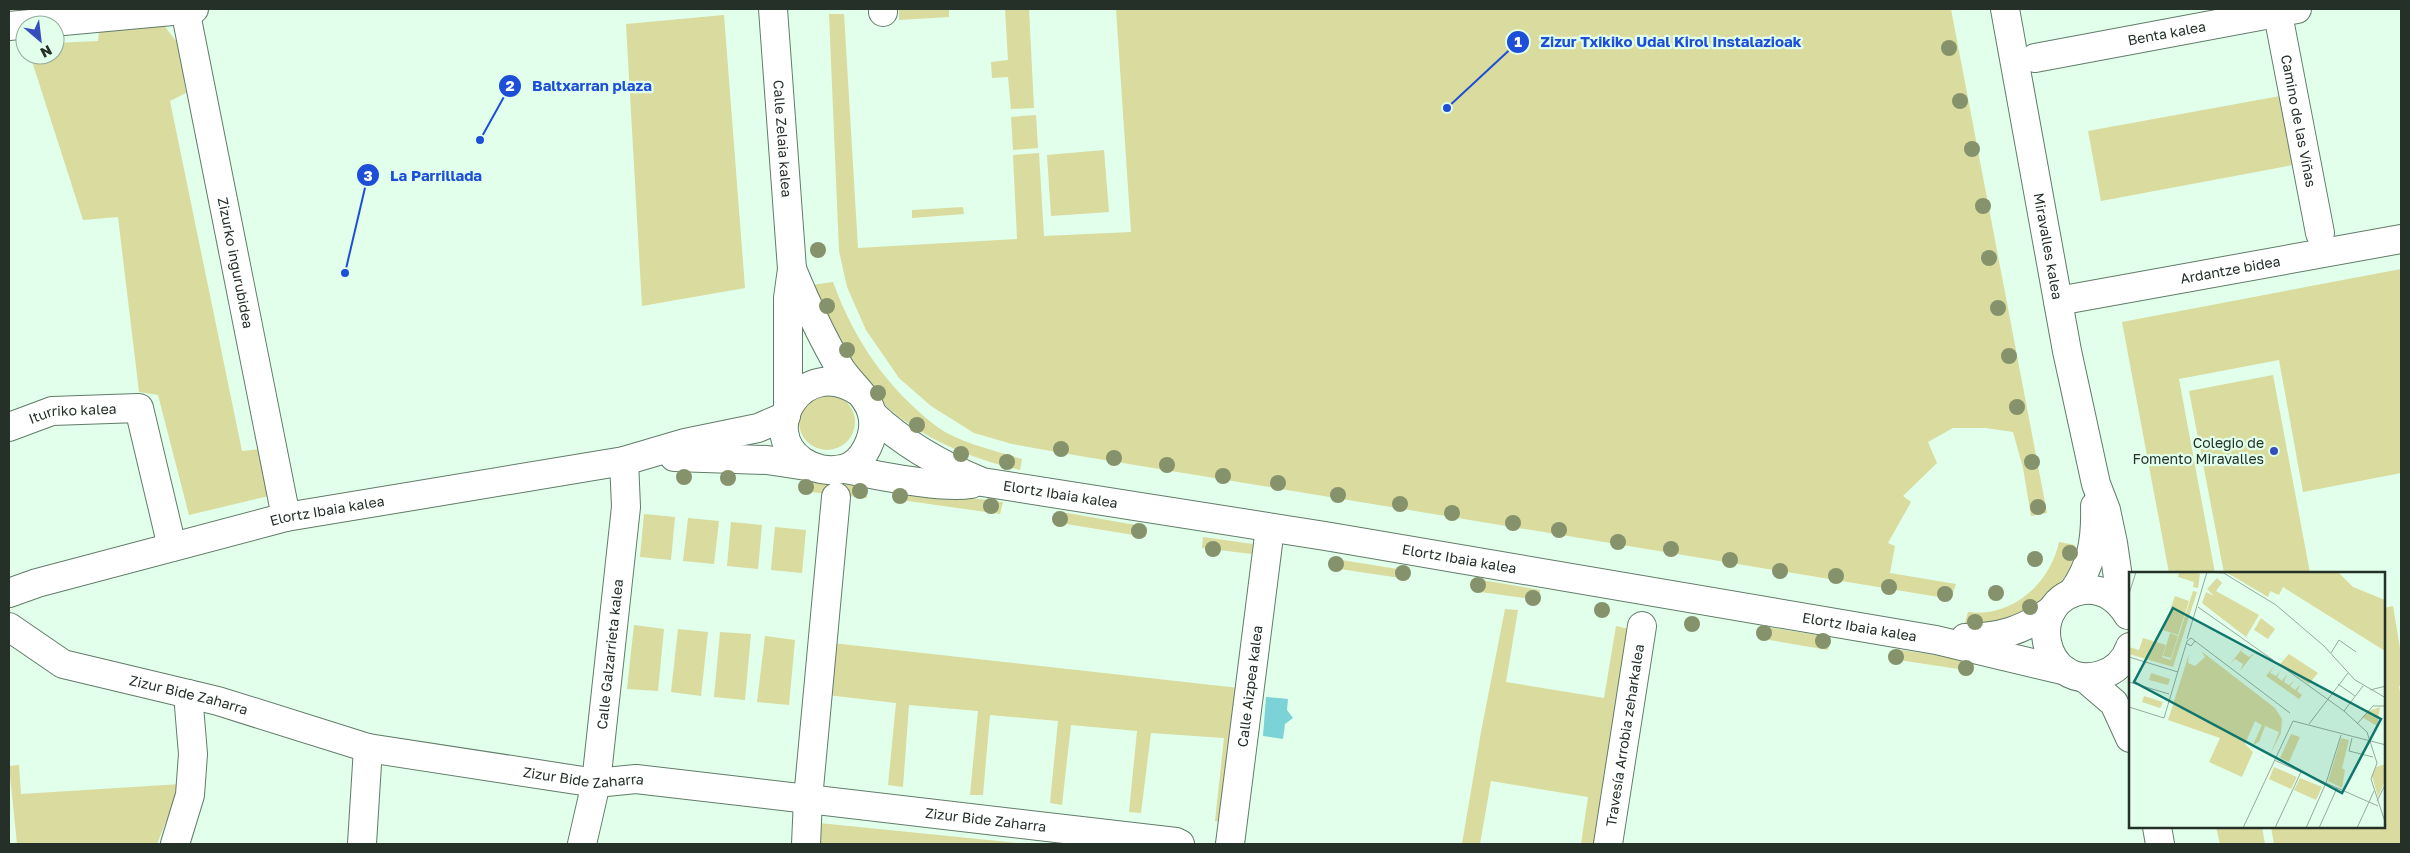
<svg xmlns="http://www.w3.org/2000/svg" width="2410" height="853" viewBox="0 0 2410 853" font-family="'Golos Text',sans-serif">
<rect width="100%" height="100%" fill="#e1ffea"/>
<g fill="#dadb9e">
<path d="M949,9V17L899,20V10Z"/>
<path d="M1005,9H1029L1034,108L1011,109L1008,77L992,78L991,62L1008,60Z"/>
<path d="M1116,9H1951L2047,513L2031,516L2023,468L2013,432L1986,428H1953L1928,442L1937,463L1903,496L1911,502L1888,543L1895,546L1890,573L1956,584L1951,599L1062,453L1012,444L974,433L931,406L899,378L866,330L847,287L839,251L829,14H844L858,248L1017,239L1013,155L1039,153L1044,236L1131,232Z"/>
<path d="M724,15L745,288L642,306L626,24Z"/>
<path d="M163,24L179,45L186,93L170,101L242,451L260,449L269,496L189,515L158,395L139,392L118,217L83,220L30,55H55V43L98,41L99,32Z"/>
<path d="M2280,96L2293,165L2101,201L2088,131Z"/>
<path d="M1036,115L1038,148L1013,150L1011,117Z"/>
<path d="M1104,150L1109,212L1051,216L1047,155Z"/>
<path d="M963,207L964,214L912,218V210Z"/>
<path d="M2401,269V473L2303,492L2279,360L2179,379L2215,573H2169L2122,322Z"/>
<path d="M833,282C854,340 887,388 936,426C957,442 996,451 1022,459L1020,470C951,454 882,421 847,357C834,334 823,309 812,285Z"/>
<path d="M2273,375L2310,573H2224L2189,391Z"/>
<circle cx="827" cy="422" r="28"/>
<path d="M803,479L866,486L867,498L801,491Z"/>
<path d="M898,489L1003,502L1000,514L894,499Z"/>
<path d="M1056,511L1147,527L1146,537L1054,522Z"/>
<path d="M644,514L675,517L671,560L640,557Z"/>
<path d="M688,518L719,521L714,564L683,561Z"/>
<path d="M731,522L762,525L758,569L727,566Z"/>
<path d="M775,527L806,530L802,573L771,570Z"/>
<path d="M1203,537L1253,544L1252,554L1202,548Z"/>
<path d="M2059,542L2075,545L2071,566L2066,575L2042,604L2001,624L1964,626L1968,612C2012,618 2050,584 2059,542Z"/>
<path d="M1335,559L1410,571L1407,579L1333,568Z"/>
<path d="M1476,579L1540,590L1539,600L1473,591Z"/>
<path d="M2393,606L2401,654V686H2399L2401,698V844H2274L2271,827H2384V608Z"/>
<path d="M1505,609L1518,610L1506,682L1604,698L1616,626L1629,629L1594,844H1581L1588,797L1491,781L1480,844H1462L1481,732Z"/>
<path d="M634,625L664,629L658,691L627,689Z"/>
<path d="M1760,626L1830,637L1828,650L1758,638Z"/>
<path d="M678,629L708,632L701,696L671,692Z"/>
<path d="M720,632L751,634L745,700L714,697Z"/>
<path d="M765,636L795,640L789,705L757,702Z"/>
<path d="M832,643L1239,688L1224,822L1215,821L1224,738L1151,733L1141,813L1129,812L1137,731L1071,725L1062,805L1050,803L1058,721L990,715L983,795H970L978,711L909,705L903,787L888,785L896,703L827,695Z"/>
<path d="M1895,649L1975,661L1972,671L1892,659Z"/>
<path d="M19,765L21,794L181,784L157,844H17L9,766Z"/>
<path d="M819,823L1028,844H816Z"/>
<path d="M2216,827H2262L2265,844H2220Z"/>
</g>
<path fill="#7bd3d8" d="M1266,697L1288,699L1287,710L1293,718L1285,724L1283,739L1263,736Z"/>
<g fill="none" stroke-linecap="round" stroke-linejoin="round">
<defs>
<g id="minor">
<path id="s1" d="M185,9L286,517"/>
<path id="s2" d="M773,9L792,269L788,298V408"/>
<path d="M883,9V12"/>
<path id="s3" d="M2005,9L2067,351L2096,484L2106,510L2113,543L2122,605"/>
<path id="s4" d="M2277,9L2320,233"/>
<path d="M9,26L194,9"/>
<path id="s5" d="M2035,58L2297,9"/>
<path d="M792,269C806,303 821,336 840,368C850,384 868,396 872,414C877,434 864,465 842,469C829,472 813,469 802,461C757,430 803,354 859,392"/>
<path id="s6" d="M2058,301L2401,239"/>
<path id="s7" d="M873,415C904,444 943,466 982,482L1325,536L1936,640L2066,671"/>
<path id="s8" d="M9,427L52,411L139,408L172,547"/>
<path d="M674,457L767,460L813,467"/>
<path d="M845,469C877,475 940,489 971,484"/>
<path id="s9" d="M9,593L37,583L286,517L624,461L685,443L758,428L786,416"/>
<path d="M2072,593C2092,566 2096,539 2095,506"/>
<path d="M2128,615C2118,599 2104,588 2084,590C2022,599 2042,693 2101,675C2115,671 2125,661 2130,647"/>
<path id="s10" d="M9,627L63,664L218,701L368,748L596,783L636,779L1176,842L1180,844"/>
<path d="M1965,638C2001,637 2022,631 2052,610"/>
<path d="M2086,679L2114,703L2130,738"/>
<path d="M2157,827L2160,844"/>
<path d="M175,844L190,795L193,754L188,694"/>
<path d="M362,844L368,748"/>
<path id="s11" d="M582,844L596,783L626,507L624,461"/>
<path d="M806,844L808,799L836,497"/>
<path id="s12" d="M1230,844L1270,528"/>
<path id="s13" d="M1608,844L1642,626"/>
</g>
</defs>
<use href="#minor" stroke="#617c69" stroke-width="30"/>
<use href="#minor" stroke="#fff" stroke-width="28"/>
</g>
<g fill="#85926c">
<circle cx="1949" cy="48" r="8"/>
<circle cx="1960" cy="101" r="8"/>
<circle cx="1972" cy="149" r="8"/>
<circle cx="1983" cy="206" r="8"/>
<circle cx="818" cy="250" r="8"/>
<circle cx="1989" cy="258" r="8"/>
<circle cx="827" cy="306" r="8"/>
<circle cx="1998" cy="308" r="8"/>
<circle cx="847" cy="350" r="8"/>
<circle cx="2009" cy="356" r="8"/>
<circle cx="878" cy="393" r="8"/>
<circle cx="2017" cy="407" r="8"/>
<circle cx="917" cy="425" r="8"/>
<circle cx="1061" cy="449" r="8"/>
<circle cx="961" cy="454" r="8"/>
<circle cx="1114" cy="458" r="8"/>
<circle cx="1007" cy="462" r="8"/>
<circle cx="2032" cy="462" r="8"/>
<circle cx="1167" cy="465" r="8"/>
<circle cx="1223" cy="476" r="8"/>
<circle cx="684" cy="477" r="8"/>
<circle cx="728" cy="478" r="8"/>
<circle cx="1278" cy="483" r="8"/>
<circle cx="806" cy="487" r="8"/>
<circle cx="860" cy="491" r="8"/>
<circle cx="1338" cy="495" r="8"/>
<circle cx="900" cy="496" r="8"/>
<circle cx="1400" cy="504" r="8"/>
<circle cx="991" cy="506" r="8"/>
<circle cx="2038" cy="507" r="8"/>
<circle cx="1452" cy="513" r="8"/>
<circle cx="1060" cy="519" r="8"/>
<circle cx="1513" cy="523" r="8"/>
<circle cx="1559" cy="530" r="8"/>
<circle cx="1139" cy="531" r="8"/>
<circle cx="1618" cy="542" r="8"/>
<circle cx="1213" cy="549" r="8"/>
<circle cx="1671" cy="549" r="8"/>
<circle cx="2070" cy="553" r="8"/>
<circle cx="2035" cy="559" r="8"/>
<circle cx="1730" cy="560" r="8"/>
<circle cx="1336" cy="564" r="8"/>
<circle cx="1780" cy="571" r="8"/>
<circle cx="1403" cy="573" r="8"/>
<circle cx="1836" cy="576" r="8"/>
<circle cx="1478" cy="585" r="8"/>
<circle cx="1889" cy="587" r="8"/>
<circle cx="1996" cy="593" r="8"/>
<circle cx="1945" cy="594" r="8"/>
<circle cx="1533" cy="598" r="8"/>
<circle cx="2030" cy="607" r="8"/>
<circle cx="1602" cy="610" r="8"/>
<circle cx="1975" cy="622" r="8"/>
<circle cx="1692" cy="624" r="8"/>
<circle cx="1764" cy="633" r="8"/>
<circle cx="1823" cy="641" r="8"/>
<circle cx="1896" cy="657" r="8"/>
<circle cx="1966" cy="668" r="8"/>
</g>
<circle fill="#364dbf" stroke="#e1ffea" stroke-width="2" cx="2274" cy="451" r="5"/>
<g text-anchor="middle" stroke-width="4.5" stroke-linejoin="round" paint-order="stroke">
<g font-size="14" fill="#243028" stroke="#e1ffea">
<text dy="5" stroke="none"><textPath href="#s5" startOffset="134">Benta kalea</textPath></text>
<text dy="5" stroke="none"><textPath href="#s4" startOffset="114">Camino de las Viñas</textPath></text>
<text dy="5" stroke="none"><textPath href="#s2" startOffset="130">Calle Zelaia kalea</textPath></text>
<text dy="5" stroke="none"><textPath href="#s3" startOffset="241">Miravalles kalea</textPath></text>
<text dy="5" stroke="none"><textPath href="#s1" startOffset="259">Zizurko ingurubidea</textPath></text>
<text dy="5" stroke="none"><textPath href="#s6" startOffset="175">Ardantze bidea</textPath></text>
<text dy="5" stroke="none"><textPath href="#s8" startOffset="66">Iturriko kalea</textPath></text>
<text dy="5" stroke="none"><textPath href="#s7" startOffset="208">Elortz Ibaia kalea</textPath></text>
<text dy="5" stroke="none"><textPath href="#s9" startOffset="329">Elortz Ibaia kalea</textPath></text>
<text dy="5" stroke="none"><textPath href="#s7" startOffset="612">Elortz Ibaia kalea</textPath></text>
<text dy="5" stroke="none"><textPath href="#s7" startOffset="1018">Elortz Ibaia kalea</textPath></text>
<text dy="5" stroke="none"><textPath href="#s11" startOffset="192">Calle Galzarrieta kalea</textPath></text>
<text dy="5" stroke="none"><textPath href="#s12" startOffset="159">Calle Aizpea kalea</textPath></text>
<text dy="5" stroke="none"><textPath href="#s10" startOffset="195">Zizur Bide Zaharra</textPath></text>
<text dy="5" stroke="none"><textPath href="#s13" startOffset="110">Travesía Arrobia zeharkalea</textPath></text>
<text dy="5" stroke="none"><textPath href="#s10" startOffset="600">Zizur Bide Zaharra</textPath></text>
<text dy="5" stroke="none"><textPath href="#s10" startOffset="1005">Zizur Bide Zaharra</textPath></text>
</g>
<g font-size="14" fill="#243028" stroke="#e1ffea" text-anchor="end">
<text x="2264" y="448">Colegio de<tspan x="2264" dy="16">Fomento Miravalles</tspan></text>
</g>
</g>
<g transform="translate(2129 572)">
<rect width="256" height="256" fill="#e1ffea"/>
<path d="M65,0L71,2L69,16L64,15L65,10L49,5L50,1ZM97,0H209L224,15L256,28V79L154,15L150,23L141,19L144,12L139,25ZM88,6L93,11L87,19L130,43L117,65L73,31L77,20L85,24L78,17ZM64,19L68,20L44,95L0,82V75L10,78L14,66L37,73L33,85L42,88ZM46,24L60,29L49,63L34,58ZM132,46L146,57L139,67L125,58ZM41,61L49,64L42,86L34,84ZM116,73L112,79L120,85L126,80L111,99L114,92L106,87L101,92ZM72,79L146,136L153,147L152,161L142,181L150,160L136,154L130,170L124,173L133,153L126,149L116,172L124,180L113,205L80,190L91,166L39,148L60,82L59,91L66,94L76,85ZM160,82L189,101L180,112L151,92ZM145,94L141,101L147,104L152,98L148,105L153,109L158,102L155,110L160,113L166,108L161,114L166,118L172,112L168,119L173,123L170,127L137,104ZM22,101L41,107L39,113L20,108ZM15,124L34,130L31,136L13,130ZM251,135L248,154L233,145L240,139ZM162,162L171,165L160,190L151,186ZM212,166L220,168L213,196L216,198L213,216L199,209ZM256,192V209L249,225L243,204L247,195ZM145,195L168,205L162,217L140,207ZM171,206L193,215L187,228L165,218Z" fill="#dadb9e"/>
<path fill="none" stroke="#95ac9c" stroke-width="1" d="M79,0L94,1M93,0L147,33L195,74L226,108L257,126M0,22L7,0M69,35L144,88M58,67L78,0M66,69L161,141M202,81L210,68L227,80M0,85L49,100M148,91L215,139L238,160L248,191M0,110L40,122M209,112L226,124M241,118L257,114M0,135L35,146L58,69L62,66L66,69L62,74L57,71M215,139L234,114M164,149L257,173M180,152L219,101M228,152L244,134H257M223,166L220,179L244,185M145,188L249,234M248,191L242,207L257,253M248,229L257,211M114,256L164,149M146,256L172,200M177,256L197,211L212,163M190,256L208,216M228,256L245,219"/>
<path fill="#0f766e" fill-opacity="0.15" stroke="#0f766e" stroke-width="2.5" d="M44,36L252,147L213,221L5,110Z"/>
<rect width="256" height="256" fill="none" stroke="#243028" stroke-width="2.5"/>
</g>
<path fill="none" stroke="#1d4ed8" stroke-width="2" d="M1447 108L1518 42M480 140L510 86M345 273L368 175"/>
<g fill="#1d4ed8" stroke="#e1ffea" stroke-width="2">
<circle cx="1447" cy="108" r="5"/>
<circle cx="480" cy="140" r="5"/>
<circle cx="345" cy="273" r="5"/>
<circle cx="1518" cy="42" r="12"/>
<circle cx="510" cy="86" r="12"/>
<circle cx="368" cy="175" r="12"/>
</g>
<g font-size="15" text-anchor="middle" font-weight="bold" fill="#fff">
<text x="1518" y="47">1</text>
<text x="510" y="91">2</text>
<text x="368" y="181">3</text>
</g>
<g font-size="15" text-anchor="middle" font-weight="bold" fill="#1d4ed8" stroke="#e1ffea" stroke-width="4.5" stroke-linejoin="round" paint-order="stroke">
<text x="1671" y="47">Zizur Txikiko Udal Kirol Instalazioak</text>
<text x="592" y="91">Baltxarran plaza</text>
<text x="436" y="181">La Parrillada</text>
</g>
<rect width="2410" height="853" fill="none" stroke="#243028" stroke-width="20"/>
<g transform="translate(40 40) rotate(152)"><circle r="24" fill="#e1ffea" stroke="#95ac9c"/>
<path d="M0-4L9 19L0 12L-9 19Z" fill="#364dbf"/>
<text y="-8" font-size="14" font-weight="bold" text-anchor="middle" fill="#243028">N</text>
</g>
</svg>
